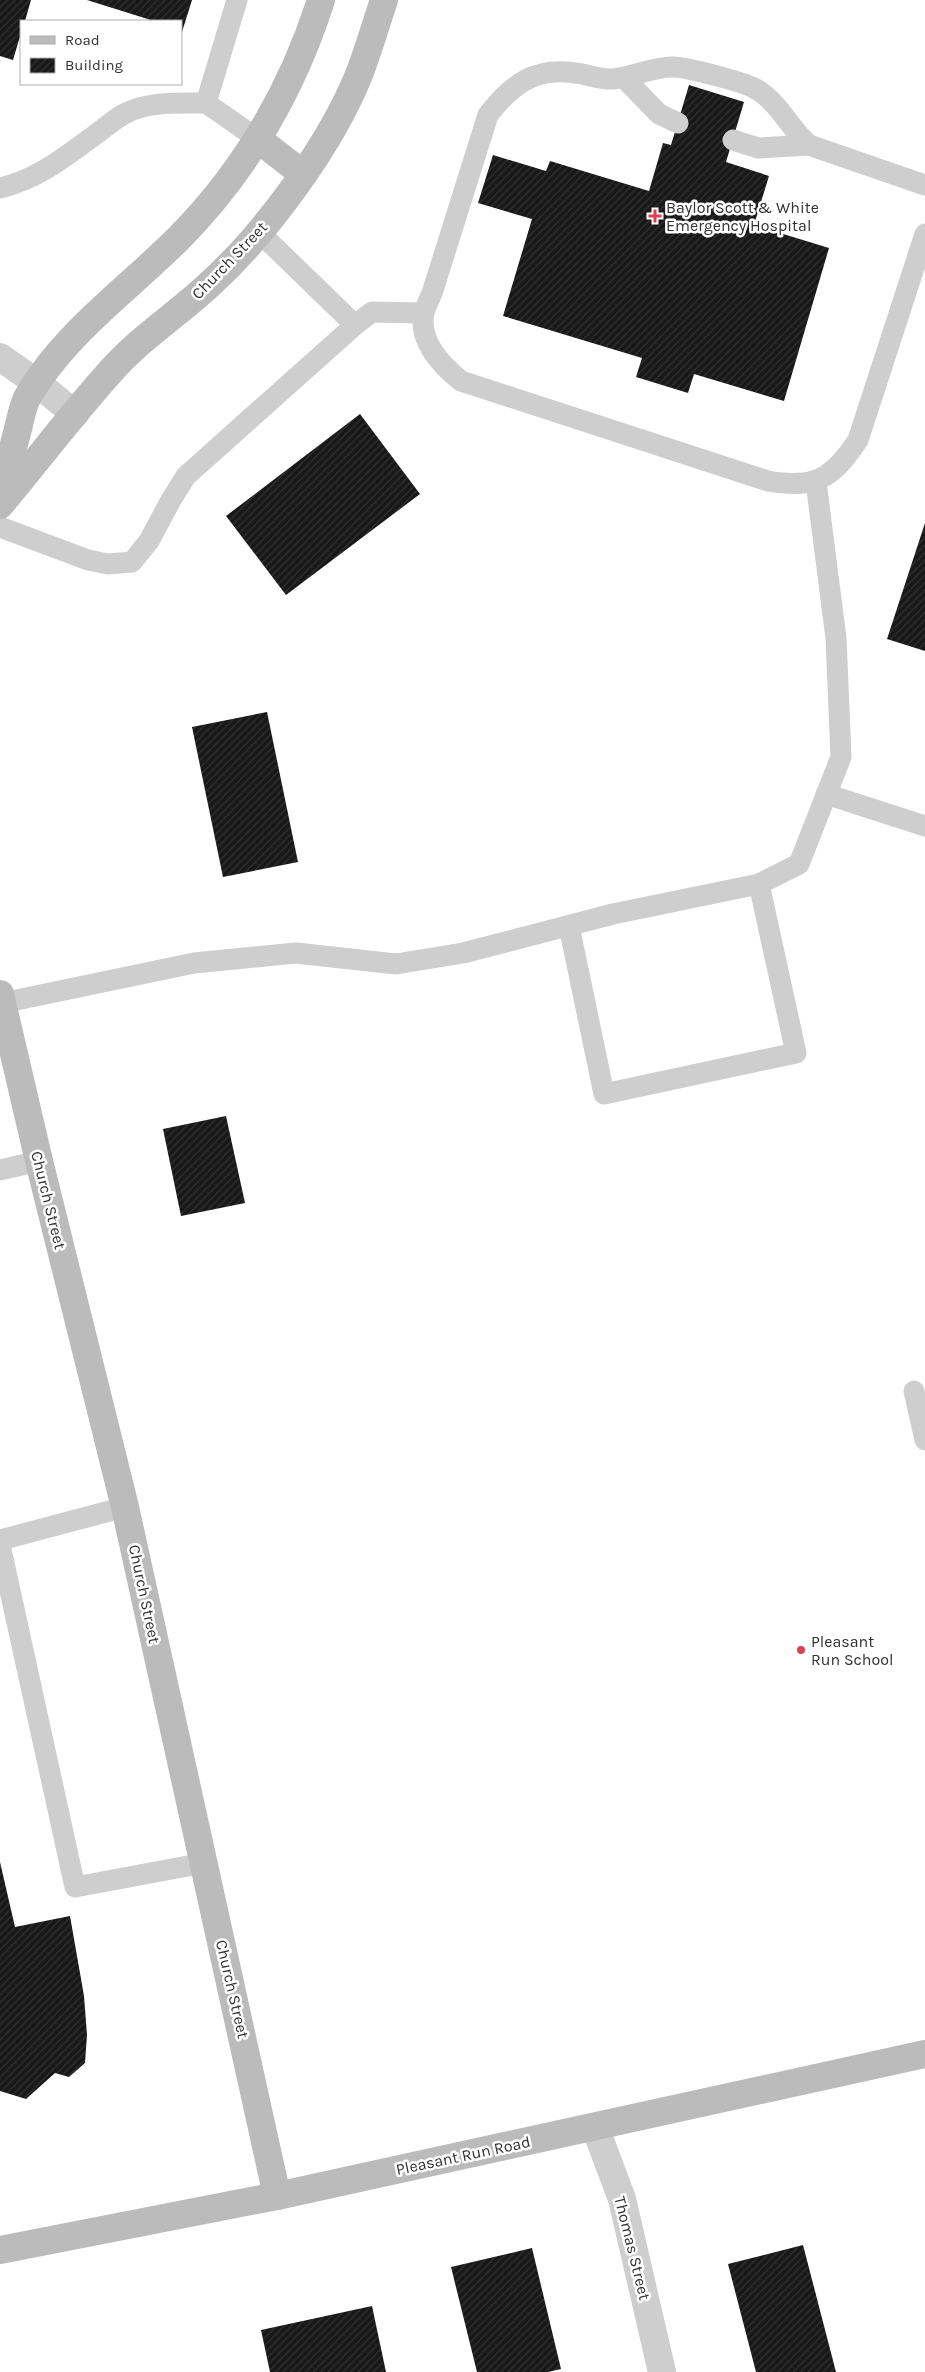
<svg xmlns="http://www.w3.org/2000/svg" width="925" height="2372" viewBox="0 0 925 2372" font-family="Karla,sans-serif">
<defs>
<pattern id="building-hatch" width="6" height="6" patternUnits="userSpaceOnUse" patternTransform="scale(1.25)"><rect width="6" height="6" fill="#181818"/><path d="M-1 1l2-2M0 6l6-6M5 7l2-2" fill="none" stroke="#313131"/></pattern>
</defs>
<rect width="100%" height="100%" fill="#fff"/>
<g fill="url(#building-hatch)">
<path d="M0,0H31L25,21H21V33L13,60L0,56Z"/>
<path d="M87,0H192L182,32L181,21H154Z"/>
<path d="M689,85L744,102L726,162L769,176L754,225L829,248L784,401L694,374L688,393L636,377L642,358L503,316L532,219L478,203L493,155L546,171L550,161L649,191L663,143L671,145Z"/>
<path d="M360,414L420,494L286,595L226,516Z"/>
<path d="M925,523V651L887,639Z"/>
<path d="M267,712L298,862L223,877L192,727Z"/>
<path d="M226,1116L245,1203L181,1216L163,1129Z"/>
<path d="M0,1862L15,1927L70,1916L84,1996L87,2035L85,2063L69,2077L55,2073L26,2099L0,2091Z"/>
<path d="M803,2245L836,2372H756L728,2264Z"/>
<path d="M532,2248L561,2369L548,2372H477L451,2267Z"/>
<path d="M372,2306L386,2372H270L261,2330Z"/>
</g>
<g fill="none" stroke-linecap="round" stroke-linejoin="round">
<g stroke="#cecece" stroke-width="21">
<path d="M237,0L206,103L259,140"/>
<path d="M624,78L659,114L678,123"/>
<path d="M733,140L758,148L809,145"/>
<path d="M925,185L809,145C789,128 778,100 754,88C743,82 683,66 672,67C652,67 633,77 613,79C599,80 588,74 575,73C535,67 512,84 488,115L433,290C431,297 426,305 424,312C418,340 441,365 461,381L768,481C815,489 832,479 858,440L925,234"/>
<path d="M0,188C39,179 67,155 99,132C107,126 115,119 124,114C148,101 179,103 206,103"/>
<path d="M259,232L355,325"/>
<path d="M0,527L88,560L108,564L132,562L149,541L171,500L186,476L355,325L372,312L424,313"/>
<path d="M826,794L925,826"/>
<path d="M569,926L604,1094L796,1053L759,884"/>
<path d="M2,1003L194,963L296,953L396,964L463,953L613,914L759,884L799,864L841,757L836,638L816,482"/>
<path d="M0,1170L39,1161"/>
<path d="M914,1391L925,1440"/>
<path d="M0,1540L125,1507"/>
<path d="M0,1545L75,1887L204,1863"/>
</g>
<g stroke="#cecece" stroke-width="28">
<path d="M0,357L37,383L75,414"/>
<path d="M595,2127L622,2199L662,2372"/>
</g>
<g stroke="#bbb" stroke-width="28">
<path d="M259,140L303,174"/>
<path d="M0,495C6,472 13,449 19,425C21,416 23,405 28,396C65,333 127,290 179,238C246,170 292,91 321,0"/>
<path d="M0,505C37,461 72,414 111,371C140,338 178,314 210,284C267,232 332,143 360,72C369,48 376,24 384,0"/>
<path d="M0,994L39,1161L125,1507L277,2196"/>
<path d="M0,2250L277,2196L925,2054"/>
</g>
</g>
<g fill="#d84254" stroke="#fff" stroke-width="2">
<path d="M652.5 208.5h5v5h5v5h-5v5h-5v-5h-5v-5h5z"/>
<circle cx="801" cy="1650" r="5"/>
</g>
<g text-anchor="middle" stroke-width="5" stroke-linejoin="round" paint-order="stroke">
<g font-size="16" fill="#313131" stroke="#fff" text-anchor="start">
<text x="666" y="213">Baylor Scott &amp; White<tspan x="666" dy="18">Emergency Hospital</tspan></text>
<text x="811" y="1647">Pleasant<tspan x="811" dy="18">Run School</tspan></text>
</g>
<g font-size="16" fill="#313131" stroke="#fff">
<text transform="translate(229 260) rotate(-46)" y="6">Church Street</text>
<text transform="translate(49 1200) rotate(76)" y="6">Church Street</text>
<text transform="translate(145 1594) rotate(78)" y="6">Church Street</text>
<text transform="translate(233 1989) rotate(77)" y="6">Church Street</text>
<text transform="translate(463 2155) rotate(-12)" y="6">Pleasant Run Road</text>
<text transform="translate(633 2248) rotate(76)" y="6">Thomas Street</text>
</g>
</g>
<rect x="20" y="20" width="162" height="65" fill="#ffffff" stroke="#adadad"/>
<rect x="30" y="36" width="25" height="8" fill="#bbbbbb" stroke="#adadad"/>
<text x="65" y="45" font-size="15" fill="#313131">Road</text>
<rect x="30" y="58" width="25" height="15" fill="url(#building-hatch)" stroke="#adadad"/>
<text x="65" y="70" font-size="15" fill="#313131">Building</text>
</svg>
